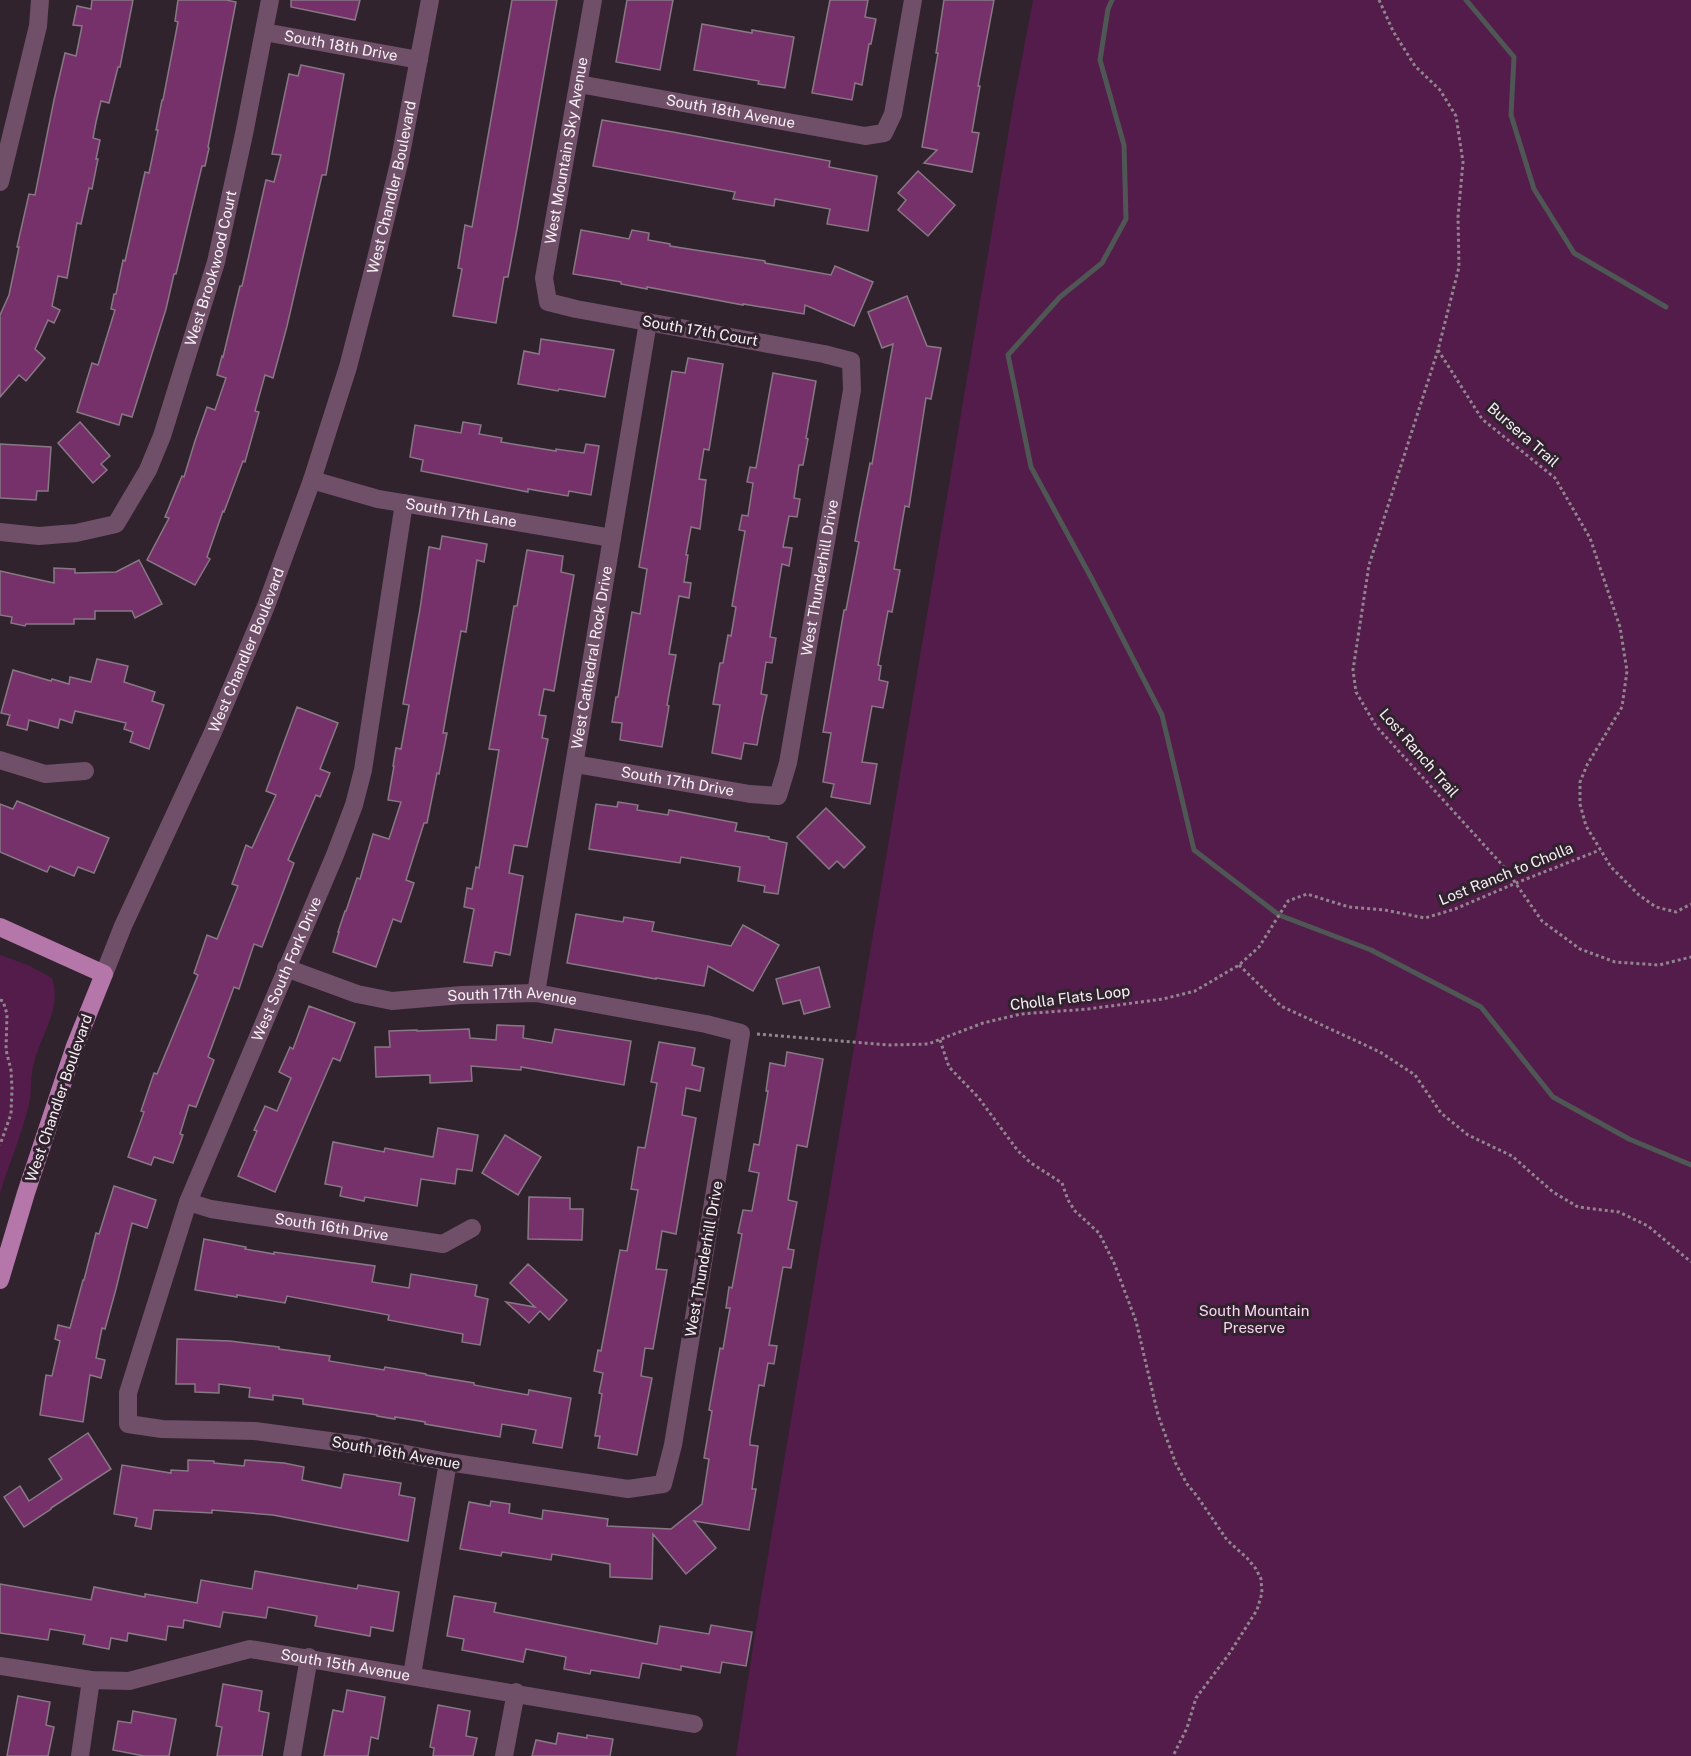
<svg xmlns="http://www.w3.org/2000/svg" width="1691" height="1756" viewBox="0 0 1691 1756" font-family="'Public Sans',sans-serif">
<rect width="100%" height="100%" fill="#30232d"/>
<g fill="#531c4b">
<path d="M1033,0H1691V1756H736L759,1609L1014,100Z"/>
<path d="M0,955L28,965L52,978C63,1010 39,1036 33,1067C30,1079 32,1092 29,1104C22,1134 9,1164 0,1193Z"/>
</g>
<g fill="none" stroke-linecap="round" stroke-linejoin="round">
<g stroke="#4f5754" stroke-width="5">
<path d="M1112,0L1108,9L1100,60L1124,145L1126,219L1102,263L1060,297L1008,355L1031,467L1093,581L1162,715L1194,850L1279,915L1371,950L1481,1007L1553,1097L1629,1139L1691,1165"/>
<path d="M1466,0L1514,57L1511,115L1534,189L1574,253L1666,307"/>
</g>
</g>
<g fill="#76316b" stroke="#877884" stroke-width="1.5">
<path d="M92,0H133L120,67H118L109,103L101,101L96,122L93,138L100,140L96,159H98L92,189L89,188L81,224L77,223L67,278L58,276L52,306L60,310L54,323L48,320L35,349L45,358L26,381L19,375L0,397V315L9,295L19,247H17L29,194L35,195L54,100L65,53L76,56L82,26L73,25L77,6L91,9Z"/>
<path d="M178,0H226L236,2L208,147L209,148L205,166H202L176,274H174L166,309L132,417L122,414L119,425L77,412L92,363L98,365L115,310L111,309L114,294H116L123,260L125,261L145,172L149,173L158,130H156L162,100H163L178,22L175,21Z"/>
<path d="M291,0H360L355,20L291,7Z"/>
<path d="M512,0H557L517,229L508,277H504L496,323L453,316L462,269L458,268L465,225L472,227Z"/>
<path d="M627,0H673L660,70L616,62Z"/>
<path d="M830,0H868L865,17L876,19L871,44H869L862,85L855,83L852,100L812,93Z"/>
<path d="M944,0H994L978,86H980L972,132L979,133L972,172L924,163L937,150L922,147L938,53H936Z"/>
<path d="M702,24L752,33V30L794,37L785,88L758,84L759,81L694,70Z"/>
<path d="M301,65L344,74L326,175H322L287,326L273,378L265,375L255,411L259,412L245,462L243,461L224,512L223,511L207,557L210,559L195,585L147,560L169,518L165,517L182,476L184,477L195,441L207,407L215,410L226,378L217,375L222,356L223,357L240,286H242L266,180L274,182L281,155L272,154L289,74L298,76Z"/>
<path d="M602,120L673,132L830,161L829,167L877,176L868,231L827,224L830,209L775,199L774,206L733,199L735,192L593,166Z"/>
<path d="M918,171L955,205L928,236L898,210L906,200L898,193Z"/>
<path d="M581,230L629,239L632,230L649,233L648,240L670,244V246L765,261V263L831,275L835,266L873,282L854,326L805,305L804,314L743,304V305L647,287V289L621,284V282L573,274Z"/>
<path d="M907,296L927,346L941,348L931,399L926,398L909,507L905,506L894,569L900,570L892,612L888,611L878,665L881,666L879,680L888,682L883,708L872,706L862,762L877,764L870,804L831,797L834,784L823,782L831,733L823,732L844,610H846L859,542L855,541L860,514L870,463L872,464L893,344L882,348L868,312Z"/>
<path d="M541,339L614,350L605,397L559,389L558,391L518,384L524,351L539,354Z"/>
<path d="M688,358L723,364L709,450L704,449L699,479L706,480L700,529L691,527L686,555H688L684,582L691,583L689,598L679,596L669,654L676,655L667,705L669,706L662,747L620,740L622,723L612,722L616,697H618L632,612L640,614L647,569L639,567L672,371L685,373Z"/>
<path d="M773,373L816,381L806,438L808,439L803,465H799L794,498L800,499L797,517L789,516L783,547L792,548L789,566L782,564L770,637L776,638L772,663L766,662L761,694L767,695L763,713L757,745L744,743L741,759L712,753L720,705L713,704L720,663H723L728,635L731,636L736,607L732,606L745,531L739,530L742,515L748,516L753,483L747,482L750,467L756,468Z"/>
<path d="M80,422L110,456L101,464L107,470L93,483L58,443Z"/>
<path d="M463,422L481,425L479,434L502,438L501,442L556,451V449L584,453L586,444L599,446L591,495L569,491L568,496L528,489V492L421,471L423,460L410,457L415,425L461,433Z"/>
<path d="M0,444L51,447L48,491H37L36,500L0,498Z"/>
<path d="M442,536L487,544L484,562L477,560L466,632L461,631L443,733H447L439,774L437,773L427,823H424L406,880L414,883L401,922L393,919L376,967L333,952L339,932H338L345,911H346L357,878L360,879L373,834L389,839L401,802L388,800L394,766H393L396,748L401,749L409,705L403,704L420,609L429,547L440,549Z"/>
<path d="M527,550L563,556L561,572L574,575L554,691L544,689L539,715L546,716L542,738L548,739L527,847L514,845L509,873L523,876L510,955L495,952L492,966L464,962L474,909L464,907L467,888L472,889L476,867L479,868L499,750L489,749L514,606H517Z"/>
<path d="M139,560L162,604L135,618L132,611H95V619H74V624H26L25,626L11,623L12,617L0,615V571L54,583V568L75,569V573L116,572Z"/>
<path d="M97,659L128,666L124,682L155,692L152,701L164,705L149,749L130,742L133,732L124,729L126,723L75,711L72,723L60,719L58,728L29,720L27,730L7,725L10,715L1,713L13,670L51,681L52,679L69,684L70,677L91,682Z"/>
<path d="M297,707L338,723L320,769L330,773L320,797L316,795L288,860L294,863L262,947L254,944L239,989L234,987L208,1057L214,1060L196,1107L189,1105L180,1134L183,1135L173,1163L154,1157L151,1165L128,1157L144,1112L141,1111L154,1073L157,1074L198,975L194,973L207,935L217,939L238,886L232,884L246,845L252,848L276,795L266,791Z"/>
<path d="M17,801L109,838L94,873L78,867L74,876L50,866L47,872L0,852V804L13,809Z"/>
<path d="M618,802L638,805L637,810L668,815L669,810L737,823L735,831L769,837V839L787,843L778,894L764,892L765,886L738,881L740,867L681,857L680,863L589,849L596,804L617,807Z"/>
<path d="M826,808L865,847L844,868L837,861L829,869L797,837Z"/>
<path d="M576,914L623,922L624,917L654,922L652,931L731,946L743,925L779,945L753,991L708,966L704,986L656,978V979L567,963Z"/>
<path d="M819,967L830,1007L804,1014L800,1000L783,1004L776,979Z"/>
<path d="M309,1006L355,1023L340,1061L333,1058L275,1192L238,1176L257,1131L254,1130L265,1106L277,1111L291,1078L279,1072L290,1047L293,1049Z"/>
<path d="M497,1025L524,1026L523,1038L552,1043L555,1029L631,1041L624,1085L521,1067V1070L471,1066L472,1081L430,1083V1075L376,1077L375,1047H390L389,1031L417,1030V1031L469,1029L470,1038L496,1040Z"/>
<path d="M659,1042L695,1048L692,1065L704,1068L700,1091L686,1088L682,1115L696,1118L676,1234L662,1231L656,1269L667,1270L653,1349L645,1348L641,1376L652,1378L637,1455L598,1448L600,1436H595L602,1394L599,1393L603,1373L594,1371L598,1350L601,1351L620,1250L627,1251L638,1190L631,1189L638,1147L645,1148L657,1083L651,1082Z"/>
<path d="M787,1052L823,1059L807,1147L797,1145L788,1200L797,1202L788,1249L794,1250L791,1268L783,1267L769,1345L777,1346L774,1364L768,1363L764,1386L759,1385L750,1440V1445L758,1446L752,1489H756L749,1530L694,1521L716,1548L686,1574L653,1534L652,1579L610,1577V1564L552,1554L551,1560L502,1552L501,1556L460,1549L469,1502L490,1506L491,1501L510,1504L509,1513L542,1519L543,1510L608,1519L607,1526L671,1529L702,1504L709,1459L704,1458L712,1411L709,1410L720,1348L723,1349L730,1308H726L729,1287L732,1288L742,1234L738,1233L743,1210L752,1211L759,1173L749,1171L754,1144L759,1145L768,1091H766L770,1063L785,1066Z"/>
<path d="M438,1128L478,1135L472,1171L457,1169L455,1184L421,1179L417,1206L365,1197L364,1201L340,1196L342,1187L325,1184L333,1142L384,1152L385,1148L433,1157Z"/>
<path d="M505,1135L541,1157L518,1195L482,1173Z"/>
<path d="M114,1186L156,1200L147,1228L132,1223L116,1289L105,1329L102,1328L96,1358L105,1360L101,1378L90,1375L83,1422L40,1415L46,1375L52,1376L60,1341L55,1339L58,1325L70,1328L83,1280H84L96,1233L99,1234Z"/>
<path d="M529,1197L570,1198V1209H583L582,1240L528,1239Z"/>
<path d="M204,1239L246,1247L245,1249L274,1254V1252L375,1266L372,1282L409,1288L411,1274L477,1285L475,1296L488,1299L480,1345L462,1342L463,1334L388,1320L389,1315L287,1296L285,1303L237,1295V1297L195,1290Z"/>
<path d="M528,1264L567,1300L549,1320L540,1311L529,1323L506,1302L535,1307L510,1283Z"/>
<path d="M177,1339L230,1341L279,1347V1349L330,1356L329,1361L384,1370L385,1367L426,1374V1375L474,1383V1385L528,1395L529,1390L571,1398L562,1448L533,1443L536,1430L502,1424L500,1437L425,1424V1422L395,1417V1419L377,1416V1415L303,1404V1399L273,1395V1400L249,1397L250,1388L219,1384V1393L195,1392V1384H176Z"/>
<path d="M88,1433L111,1469L51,1508V1509L24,1527L4,1497L20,1486L29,1501L62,1479L49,1459Z"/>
<path d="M188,1460L214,1461V1463L244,1466L245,1460L284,1463L304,1467L302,1480L341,1488L344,1474L401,1483L399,1495L415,1498L408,1541L273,1515L212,1510V1513L154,1510L151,1529L135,1526L137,1518L114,1514L122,1465L171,1473V1470L188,1471Z"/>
<path d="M255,1571L357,1589L358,1585L399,1592L393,1631L371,1627L370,1636L315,1626L317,1616L268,1607L266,1618L223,1612L220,1627L184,1620L183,1628L168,1626L166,1640L128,1633L127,1641L111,1638L109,1649L83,1644L85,1635L50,1629L48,1640L0,1633V1584L91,1600L94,1587L145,1597V1594L197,1603L201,1580L252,1589Z"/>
<path d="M454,1596L496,1603L494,1612L657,1644L660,1626L709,1634L711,1625L752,1632L746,1666L722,1662L720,1673L681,1666V1670L642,1663L639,1678L591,1670L590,1674L564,1669L566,1657L526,1649L523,1662L462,1650L464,1639L447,1636Z"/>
<path d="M223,1684L262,1691L259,1711L269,1713L262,1756H217L222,1727L216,1726Z"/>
<path d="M347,1690L385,1697L378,1739L371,1737L368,1756H324L333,1710L343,1712Z"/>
<path d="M18,1696L50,1702L46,1725L54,1727L48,1756H7Z"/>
<path d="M438,1705L470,1711L466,1736L477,1738L473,1756H433L434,1748L430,1747Z"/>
<path d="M133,1711L176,1719L169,1756H144L113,1750L118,1721L131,1723Z"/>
<path d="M558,1733L587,1738V1735L613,1739L610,1756H532L536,1740L556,1744Z"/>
</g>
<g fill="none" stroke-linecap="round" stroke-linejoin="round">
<g stroke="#90858d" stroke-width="3" stroke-dasharray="3 3" stroke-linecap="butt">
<path d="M1379,0L1393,31L1415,66L1440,90L1456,116L1463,162L1458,217L1459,267L1438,350L1369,565L1353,670L1356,692L1376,726L1505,868L1542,921L1580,949L1615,962L1659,965L1691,957"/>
<path d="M1438,350L1482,419L1555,478L1590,538L1620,627L1627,671L1622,707L1587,765L1580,782V804L1586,826L1611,867L1639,895L1656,907L1676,912L1691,904"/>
<path d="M1239,965L1281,1006L1380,1052L1415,1075L1441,1113L1468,1135L1512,1156L1553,1192L1578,1207L1619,1212L1648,1226L1691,1262"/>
<path d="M0,1000L3,1001L7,1014L6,1050L11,1070L12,1088L11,1114L0,1145"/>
<path d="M757,1034L889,1045L928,1044L983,1023L1021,1014L1088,1009L1163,999L1195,991L1239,965L1259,947L1288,901L1307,894L1349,907L1385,910L1425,918L1455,909L1516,883L1600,850"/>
<path d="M940,1040L949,1067L978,1097L1018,1151L1031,1163L1062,1183L1068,1200L1075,1211L1099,1233L1114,1263L1136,1321L1158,1415L1176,1464L1187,1484L1197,1496L1227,1540L1247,1558L1256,1569L1261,1579L1262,1593L1257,1610L1229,1654L1196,1698L1187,1728L1173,1756"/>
</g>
<g stroke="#6f5068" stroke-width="18">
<path id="s1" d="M264,32L419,60"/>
<path id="s2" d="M579,84L865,136L884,133L893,114L913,0"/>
<path d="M0,182L38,26L40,0"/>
<path id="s3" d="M312,480L378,499L612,538"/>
<path id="s4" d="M0,532L39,536L76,533L116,524L148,470L162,436L216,262L244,134L270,0"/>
<path d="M0,760L45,774L85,771"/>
<path id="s5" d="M575,764L750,794L778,796L788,763L852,390L851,361L824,354L576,309L548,302L544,278L593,0"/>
<path id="s6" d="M286,968L357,994L392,1001L462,995L536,993L706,1024L741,1033L673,1445L663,1484L628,1489L448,1462L359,1445L255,1431L162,1429L128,1424V1393L188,1202L335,855L354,805L363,770L404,503"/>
<path id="s7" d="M104,974L123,926L213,732L240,668L266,606L312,480L348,367L374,267L400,159L430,0"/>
<path id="s8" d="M536,993L648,322"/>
<path id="s9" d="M188,1202L211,1209L443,1244L472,1228"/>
<path id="s10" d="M0,1666L91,1680L129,1681L250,1649L694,1724"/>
<path d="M412,1675L448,1462"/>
<path d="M80,1756L91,1680"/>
<path d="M292,1756L309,1657"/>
<path d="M504,1756L516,1692"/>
</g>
<path stroke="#b576a9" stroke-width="18" d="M0,927L104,974L75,1046L26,1193L0,1280"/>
</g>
<g text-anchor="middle" stroke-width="6" stroke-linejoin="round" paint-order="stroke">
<g font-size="15" fill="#f8f0f6" stroke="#30232d">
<text dy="5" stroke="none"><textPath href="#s1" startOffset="78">South 18th Drive</textPath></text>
<text dy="5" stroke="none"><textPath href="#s2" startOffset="154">South 18th Avenue</textPath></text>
<text dy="5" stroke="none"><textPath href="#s5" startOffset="1110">West Mountain Sky Avenue</textPath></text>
<text dy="5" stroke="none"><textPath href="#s7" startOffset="840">West Chandler Boulevard</textPath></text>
<text dy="5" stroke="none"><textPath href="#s4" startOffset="392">West Brookwood Court</textPath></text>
<text transform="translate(700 331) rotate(10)" y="5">South 17th Court</text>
<text transform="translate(1523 435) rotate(41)" y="5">Bursera Trail</text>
<text dy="5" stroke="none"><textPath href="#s3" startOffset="153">South 17th Lane</textPath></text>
<text dy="5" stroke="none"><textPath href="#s5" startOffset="428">West Thunderhill Drive</textPath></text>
<text dy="5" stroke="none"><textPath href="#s7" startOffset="354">West Chandler Boulevard</textPath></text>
<text dy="5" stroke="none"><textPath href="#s8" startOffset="340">West Cathedral Rock Drive</textPath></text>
<text transform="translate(1419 753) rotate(49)" y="5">Lost Ranch Trail</text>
<text dy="5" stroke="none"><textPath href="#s5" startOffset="104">South 17th Drive</textPath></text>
<text transform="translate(1506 874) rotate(-22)" y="5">Lost Ranch to Cholla</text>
<text dy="5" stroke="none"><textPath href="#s6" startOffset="1947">West South Fork Drive</textPath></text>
<text transform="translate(1070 998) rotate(-7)" y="5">Cholla Flats Loop</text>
<text dy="5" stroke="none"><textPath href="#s6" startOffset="232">South 17th Avenue</textPath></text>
<text transform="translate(59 1098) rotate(-71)" y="5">West Chandler Boulevard</text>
<text dy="5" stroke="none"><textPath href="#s9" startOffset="146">South 16th Drive</textPath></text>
<text transform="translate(704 1259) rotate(-80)" y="5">West Thunderhill Drive</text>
<text transform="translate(396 1453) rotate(10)" y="5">South 16th Avenue</text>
<text dy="5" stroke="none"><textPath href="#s10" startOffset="352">South 15th Avenue</textPath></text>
</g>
<g font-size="15" fill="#fcd4f3" stroke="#30232d">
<text x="1254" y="1316">South Mountain<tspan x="1254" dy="17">Preserve</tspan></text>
</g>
</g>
</svg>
